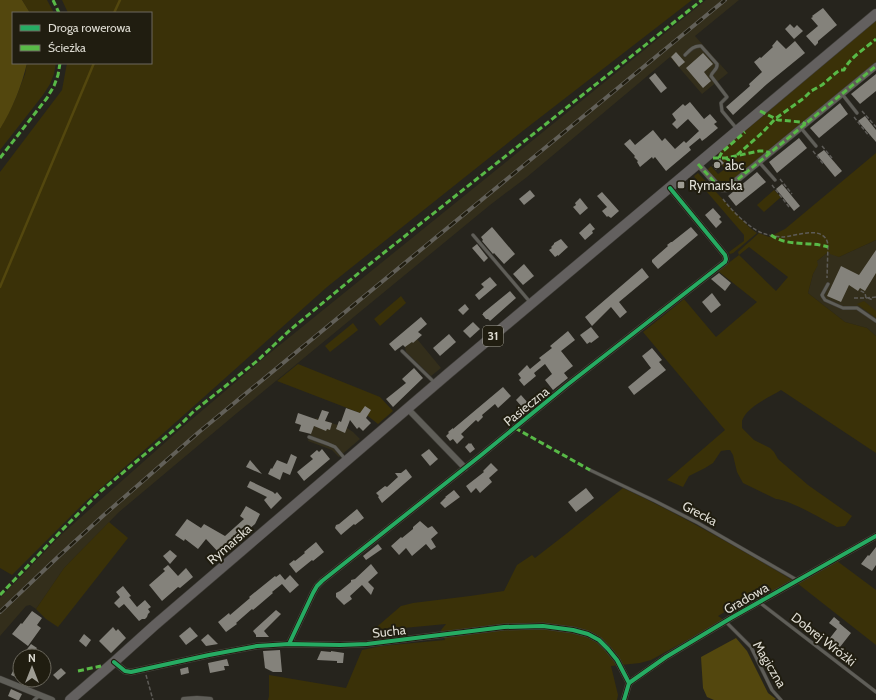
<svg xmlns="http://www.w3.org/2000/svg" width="876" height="700" viewBox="0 0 876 700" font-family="Cabin,sans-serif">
<rect width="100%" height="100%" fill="#26241d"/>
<g fill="#332e1b">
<path d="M706,0H739L695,36L728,73L702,94L670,57L527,177L490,205L237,413L119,512L64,568L36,609L30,605L26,606L0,636V598L62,534L178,431L265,357Z"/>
<path d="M876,240V336L867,328L845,322L808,293L813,274L816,268L817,261L827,253L830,252L839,257Z"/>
<path d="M410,339L413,343L417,339L441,368L431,376L406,352L405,347L407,345Z"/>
<path d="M316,418L347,428L353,432L360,439L339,457L332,450L308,441Z"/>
</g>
<g fill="#3a3108" fill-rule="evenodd">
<path d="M22,0H47L54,13H30Z"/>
<path d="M62,0H692L524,130L327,287L157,439L86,501L12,575L0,568V172L62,90L67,63H151V13H68Z"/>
<path d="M876,20V62L734,179C724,185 711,180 708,169L711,166L718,174L725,169L722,165L724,163L717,153Z"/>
<path d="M27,63H56L54,74L50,84L43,95L0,150V129L15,100L25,74Z"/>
<path d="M876,153V240L839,257L830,254V252L827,253L817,261L818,265L813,274L808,293L845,322L867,328L876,336V453L781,390C770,397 746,407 742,421C742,422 742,427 742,428L754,440L770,448L774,452L778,459L808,485L852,516L845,526L837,527C824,520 788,499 776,499L743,483L737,472L733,455L730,450H727L721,451L713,463L705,468L689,476L683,487L667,480L725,430L643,332L684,299L716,337L757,302L718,271L739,255L738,252L759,233L769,237L785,229ZM749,247L788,277L776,291L739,255Z"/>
<path d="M698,173L750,228L757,233L733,253L730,254L729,252L744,241V235L695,178L694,176Z"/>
<path d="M774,190L781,197L764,212L757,205Z"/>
<path d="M401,296L406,303L380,326L374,319Z"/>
<path d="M864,301L876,311V318L857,304Z"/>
<path d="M353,323L358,330L330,352L325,346Z"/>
<path d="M298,364L380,397L393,411L378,424L368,416L277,381Z"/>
<path d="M623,488C681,515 737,547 792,580L759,599L751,596L718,616L724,620L651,660L640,663L611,666L618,695L617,700H268L269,696V675L346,688L362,650L381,646L445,640L441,630L446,624L372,631L401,606L413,603L470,596L504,591L517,565L532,555L535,558L566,534Z"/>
<path d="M109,522L128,538L58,627L46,619L36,609L64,568Z"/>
<path d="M837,561L876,590V645L797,583Z"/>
</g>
<g fill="#53470e">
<path d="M0,0H22L30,13H13V63H27C22,85 12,110 0,129Z"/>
<path d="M736,638L747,651L768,693L776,699L774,700H714L707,697L703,688L701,657Z"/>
</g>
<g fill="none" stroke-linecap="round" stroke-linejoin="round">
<g stroke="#53470e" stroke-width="2.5">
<path d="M114,13L120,0"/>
<path d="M0,287L94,63"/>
</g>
</g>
<g fill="#84827b">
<path d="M823,8L837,25L818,41V43L815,46L806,36L818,26L811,18L813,17L812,16Z"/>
<path d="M790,24L794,28L797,25L803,31L794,39L785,29Z"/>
<path d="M777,40L786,49L795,41L805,53L767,84L733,115L726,107L750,86L749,84L762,72L754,62L760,57L761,58L773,47L772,46Z"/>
<path d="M676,52L685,62L679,67L671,57Z"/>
<path d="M703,53L713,64L704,72L711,81L703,88L686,68Z"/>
<path d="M655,73L667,88L661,93L649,78Z"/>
<path d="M876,74V91L860,104L851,94Z"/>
<path d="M690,102L704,119L710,114L717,122L714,124L718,128L706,138L702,141L700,138L689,147L691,150L666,171L655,157L653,159L652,157L640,167L637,162L638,161L634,157L635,156L624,144L630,139L635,145L653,130L662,141L665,138L675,149L684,141L686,143L699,131L688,119L677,129L672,124L676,120L672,114L683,104L685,106Z"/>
<path d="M840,103L848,114L819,138L810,128Z"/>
<path d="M865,116L876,130V142L858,121Z"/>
<path d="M799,138L807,148L777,173L769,162Z"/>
<path d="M824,150L842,171L835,177L817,155Z"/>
<path d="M720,159L724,163L716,170L712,165Z"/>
<path d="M757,172L766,182L736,206L728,196Z"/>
<path d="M782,184L800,206L794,211L776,189Z"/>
<path d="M530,190L535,196L524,205L519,199Z"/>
<path d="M602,192L619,211L611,218L608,216L607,217L602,211L607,207L597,196Z"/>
<path d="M580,198L588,208L580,215L573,207L576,205L575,203Z"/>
<path d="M713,208L721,217L719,219L722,222L716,228L705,215Z"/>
<path d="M590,223L595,229L592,231L593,233L585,240L579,233Z"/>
<path d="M492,227L515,254L504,264L494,253L493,254L482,241L483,240L481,237Z"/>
<path d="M691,227L698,235L658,269L652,262V260L668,246L667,245L671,242H672Z"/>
<path d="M561,239L568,247L558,256V255L555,257L549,250L552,248L551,247L554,244V243Z"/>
<path d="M477,244L488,258L484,262L472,248Z"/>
<path d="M876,250V273L865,291L860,288L858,291L849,285L841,302L827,296L841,266L859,275Z"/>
<path d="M524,264L534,276L523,285L513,274Z"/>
<path d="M642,268L649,277L619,302L627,312L620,318L611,307L592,326L585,317Z"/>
<path d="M719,273L731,283L725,291L711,279Z"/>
<path d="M490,277L497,285L479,300L475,295L484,287L481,284Z"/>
<path d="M510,291L516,298L490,321L488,319H486L482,314H483V313Z"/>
<path d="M712,293L721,305L711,313L702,302Z"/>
<path d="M465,304L469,309L463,315L458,310Z"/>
<path d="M421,317L427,324L418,332L422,335L413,343L412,342L405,347L403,345L395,351L389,344Z"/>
<path d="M473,322L480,329L470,338L463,331Z"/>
<path d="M591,327L599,337L591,343L590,342L587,344L580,335Z"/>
<path d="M568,331L575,340L561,351L573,366L564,373L568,378L553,390L545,380L552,374L545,364L534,373L536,376L524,386L519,380L521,378L518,374L527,365L530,369L541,360L539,358L552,348L550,346Z"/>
<path d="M449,334L456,342L440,356L433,348Z"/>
<path d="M652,348L662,360L659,362L666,370L634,395L628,387L651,368L642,356Z"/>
<path d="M414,368L423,378L393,407L386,399L406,383L402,379Z"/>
<path d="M503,387L511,396L498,408L495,404L482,415L483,417L478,422L476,420L461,434L464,437L457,444L453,439L450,441L446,436L449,433L448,432L453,428V429Z"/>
<path d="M521,395L528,403L523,408L516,400Z"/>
<path d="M365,406L371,410L366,418L371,423L363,431L359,427L357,429L350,420L345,433L336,429L339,421L341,422L346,408L360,413Z"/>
<path d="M322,410L329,412L325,421L332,423L330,430L327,429L326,431L314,426L311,434L299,431L301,425L295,423L298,413L318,420Z"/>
<path d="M469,443L470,444L471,443L475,449L470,453L465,447Z"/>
<path d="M322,449L330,459L304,481L297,472L313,459L310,456L317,450L319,452Z"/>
<path d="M429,449L438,459L430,466L421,455Z"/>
<path d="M291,454L297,457L290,475L283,472L280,480L268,474L271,468L272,469L277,460L287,464Z"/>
<path d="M250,460L262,474L246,467Z"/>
<path d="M491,463L498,470L489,478L492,482L480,493L476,488L471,493L466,486L484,472L483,471Z"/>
<path d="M406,469L412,477L382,503L378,497L379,496L376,493L385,486L387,487L398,477L395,473H401Z"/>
<path d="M250,481L273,492L275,494L277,492L282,498L271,509L264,500L267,497L247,487Z"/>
<path d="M586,488L594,498L576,512L568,502Z"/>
<path d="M454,490L460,497L445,508L440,503L446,497H445Z"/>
<path d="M246,506L260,514L255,524L220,554L206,539L198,549L185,539L184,541L175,535L187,519L201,528L204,524L225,536L244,519L240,516Z"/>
<path d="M357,509L364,518L355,525L354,524L341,535L335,528L336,525L339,524Z"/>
<path d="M420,521L428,528L432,526L438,533L431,539L436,547L431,550L426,544L412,556L406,548L399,555L391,546L401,537L402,538L413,529V527Z"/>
<path d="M316,542L324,552L313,561L312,560L296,573L289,564L294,560L295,561L305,553L304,552Z"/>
<path d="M378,544L382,549L366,560L363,556Z"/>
<path d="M876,547V565L872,571L861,564L868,555L869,556Z"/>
<path d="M170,550L177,556L170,564L163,556Z"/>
<path d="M371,564L378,573L368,582L374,588L371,595L362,585L350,596L352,599L344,605L336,597V593L340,591L351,582V580L355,579Z"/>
<path d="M168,565L178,576L186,568L193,577L180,588L178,587L162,601L149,585L165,571L163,569Z"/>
<path d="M280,574L285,580L290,575L299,585L290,593L282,584L272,592L273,593L253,610L252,609L236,623L237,624L226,632L218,622L229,613L230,615L250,598L249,597L275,576L276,577Z"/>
<path d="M123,586L131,596L129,597L137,607L145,600L151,607L148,609L150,612L148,614L147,617L145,619H142L139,621L124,604L119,608L114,603L120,597L116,592Z"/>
<path d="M276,610L281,614L264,631L269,637H256V635L253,631Z"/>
<path d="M32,611L42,618L37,625L41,628L28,646L12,634L21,623L22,624Z"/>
<path d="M834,617L840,622L839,623L851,633L840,647L836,645L833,648L826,643L837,629L829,623Z"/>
<path d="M113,627L116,631L118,629L126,638L111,653L99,641Z"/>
<path d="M190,627L198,636L186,645L179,636Z"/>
<path d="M84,634L91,640L86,647L79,641Z"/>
<path d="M208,634L218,644L206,646L201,640Z"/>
<path d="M31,644L37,648L31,656H22Z"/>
<path d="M280,650L282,672H273L265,668L263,651Z"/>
<path d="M321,651L331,652V651L344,653L343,663H337V661L317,660Z"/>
<path d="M20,657V679L11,675Z"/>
<path d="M227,659L229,666H224L225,670L210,673L208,663Z"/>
<path d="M188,667L189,673L181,675L180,669Z"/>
<path d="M61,668L66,673L58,680L53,675Z"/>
<path d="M11,689L22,694L19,700H17L8,696Z"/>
</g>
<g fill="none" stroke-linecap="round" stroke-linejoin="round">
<defs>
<g id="lane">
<path d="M685,55C689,51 694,45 701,46L717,64C718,70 712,71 711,76L727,97L721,103L722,111L737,129"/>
<path d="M842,94L857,113"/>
<path d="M801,128L816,146"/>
<path d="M759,162L775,180"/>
<path d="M473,235L530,302"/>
<path d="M828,284L822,295L823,297L825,300L843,308H857L876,321"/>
<path d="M402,351L435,383"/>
<path d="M309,437L328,444L335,447L346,460"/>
<path d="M590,470L655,501L698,523L797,580"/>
<path d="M759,602L876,692"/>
<path d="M725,621L751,647L772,690L781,700"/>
<path d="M34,700L40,695"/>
</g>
<g id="street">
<path d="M698,164L718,186L722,189H726L876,66"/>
<path d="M407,408L465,468"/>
<path d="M289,644L313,593L317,586L322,581L480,456L567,385L725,262L726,259L725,255L670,188"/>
<path d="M114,662L125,671L131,672L209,655L257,646L289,644L340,645L367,644L504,627L543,626L573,630L588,634L599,640L608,649L617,660L629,683L624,700"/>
<path d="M0,679L52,700"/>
<path d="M629,683L666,657L731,618L876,536"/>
<path d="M184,700L197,699L210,700"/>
</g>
<path id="primary" d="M70,700L114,662L155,625L450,372L876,14"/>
</defs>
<use href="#lane" stroke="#403e39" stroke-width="4"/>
<use href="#street" stroke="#403e39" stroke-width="7"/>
<use href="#primary" stroke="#403e39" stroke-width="11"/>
<g stroke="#5d5b57" stroke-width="1.5" stroke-dasharray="4 2" stroke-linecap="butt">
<path d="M862,111L876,127"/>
<path d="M854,117L869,136"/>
<path d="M822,146L832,158"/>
<path d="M813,151L824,165"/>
<path d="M780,179L792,194"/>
<path d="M772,185L789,207"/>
<path d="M723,199C731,210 749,228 762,233C768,235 776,237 783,237C797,236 825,224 828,245L827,278"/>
<path d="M854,298H866L865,293L859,290"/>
<path d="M866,298L876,297"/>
<path d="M868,298L873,300"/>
<path d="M146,675L153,700"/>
</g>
<use href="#lane" stroke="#5f5e58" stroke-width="3"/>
<use href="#street" stroke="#5f5e58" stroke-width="6"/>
<use href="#primary" stroke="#63605f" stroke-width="10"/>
<defs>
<path id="rail" d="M0,612L60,555L105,514L199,432L725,0"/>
</defs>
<use href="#rail" stroke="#626059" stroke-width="4"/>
<use href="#rail" stroke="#201d10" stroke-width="2.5" stroke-dasharray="8" stroke-linecap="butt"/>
<g stroke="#58b947" stroke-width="3" stroke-dasharray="6 3" stroke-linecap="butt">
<path d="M53,0L59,13"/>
<path d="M760,111L778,120L801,122L806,124"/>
<path d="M737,155L763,132L775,119L804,98L811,91L822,85L837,72L841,70H844C849,58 866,48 876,39"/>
<path d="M0,158L47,98L54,86L58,75L60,63"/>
<path d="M713,158H726L759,151H764L770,153"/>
<path d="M719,158L722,152L745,132"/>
<path d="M726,158L746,173"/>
<path d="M698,164L718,186L722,189H726L876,66"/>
<path d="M771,235C787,247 810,241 828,247"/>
<path d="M515,428L590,470"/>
<path d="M0,595L61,531L101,491L181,424L194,411L257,361L290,330L366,267L702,0"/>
<path d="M78,671L101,666"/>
</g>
<defs>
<g id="cycleway">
<path d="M289,644L313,593L317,586L322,581L480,456L567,385L725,262L726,259L725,255L670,188"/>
<path d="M114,662L125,671L131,672L209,655L257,646L289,644L340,645L367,644L504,627L543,626L573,630L588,634L599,640L608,649L617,660L629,683L624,700"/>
<path d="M629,683L666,657L731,618L876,536"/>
</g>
</defs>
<use href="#cycleway" stroke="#201d10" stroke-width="6"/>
<use href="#cycleway" stroke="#26ab63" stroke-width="4"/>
</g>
<g fill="#9e9c93" stroke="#201d10" stroke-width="1.5">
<circle cx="717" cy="165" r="4"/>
<rect x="677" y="181" width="8" height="8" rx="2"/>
</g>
<g text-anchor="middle" stroke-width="4" stroke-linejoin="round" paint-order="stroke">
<rect fill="#201d10" stroke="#a5a398" stroke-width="1" x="483" y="326" width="20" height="20" rx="3"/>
<g font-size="12" font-weight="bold" fill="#dedcd3">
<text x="493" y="340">31</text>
</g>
<g font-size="13" fill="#dedcd3" stroke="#201d10" text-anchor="start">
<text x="725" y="170">abc</text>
<text x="689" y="190">Rymarska</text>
</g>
<g font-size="13" fill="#dedcd3" stroke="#201d10">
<text transform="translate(526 406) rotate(-39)" y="5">Pasieczna</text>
<text transform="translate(700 513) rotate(28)" y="5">Grecka</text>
<text transform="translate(229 544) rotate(-41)" y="5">Rymarska</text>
<text transform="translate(746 598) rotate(-30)" y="5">Gradowa</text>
<text transform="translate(389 631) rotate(-6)" y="5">Sucha</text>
<text transform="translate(824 639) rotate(38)" y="5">Dobrej Wróżki</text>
<text transform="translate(770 664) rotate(59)" y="5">Magiczna</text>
</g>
</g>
<rect x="12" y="12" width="140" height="52" fill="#201d10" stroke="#6c695e"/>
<rect x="20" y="25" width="20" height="6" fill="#26ab63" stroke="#6c695e"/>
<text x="48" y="32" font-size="12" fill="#dedcd3">Droga rowerowa</text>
<rect x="20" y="45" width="20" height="6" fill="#58b947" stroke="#6c695e"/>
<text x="48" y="52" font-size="12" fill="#dedcd3">Ścieżka</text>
<g transform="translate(32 668)"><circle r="19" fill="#201d10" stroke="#6c695e"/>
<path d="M0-3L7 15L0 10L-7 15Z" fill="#9e9c93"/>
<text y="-6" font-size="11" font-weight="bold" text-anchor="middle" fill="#dedcd3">N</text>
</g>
</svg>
